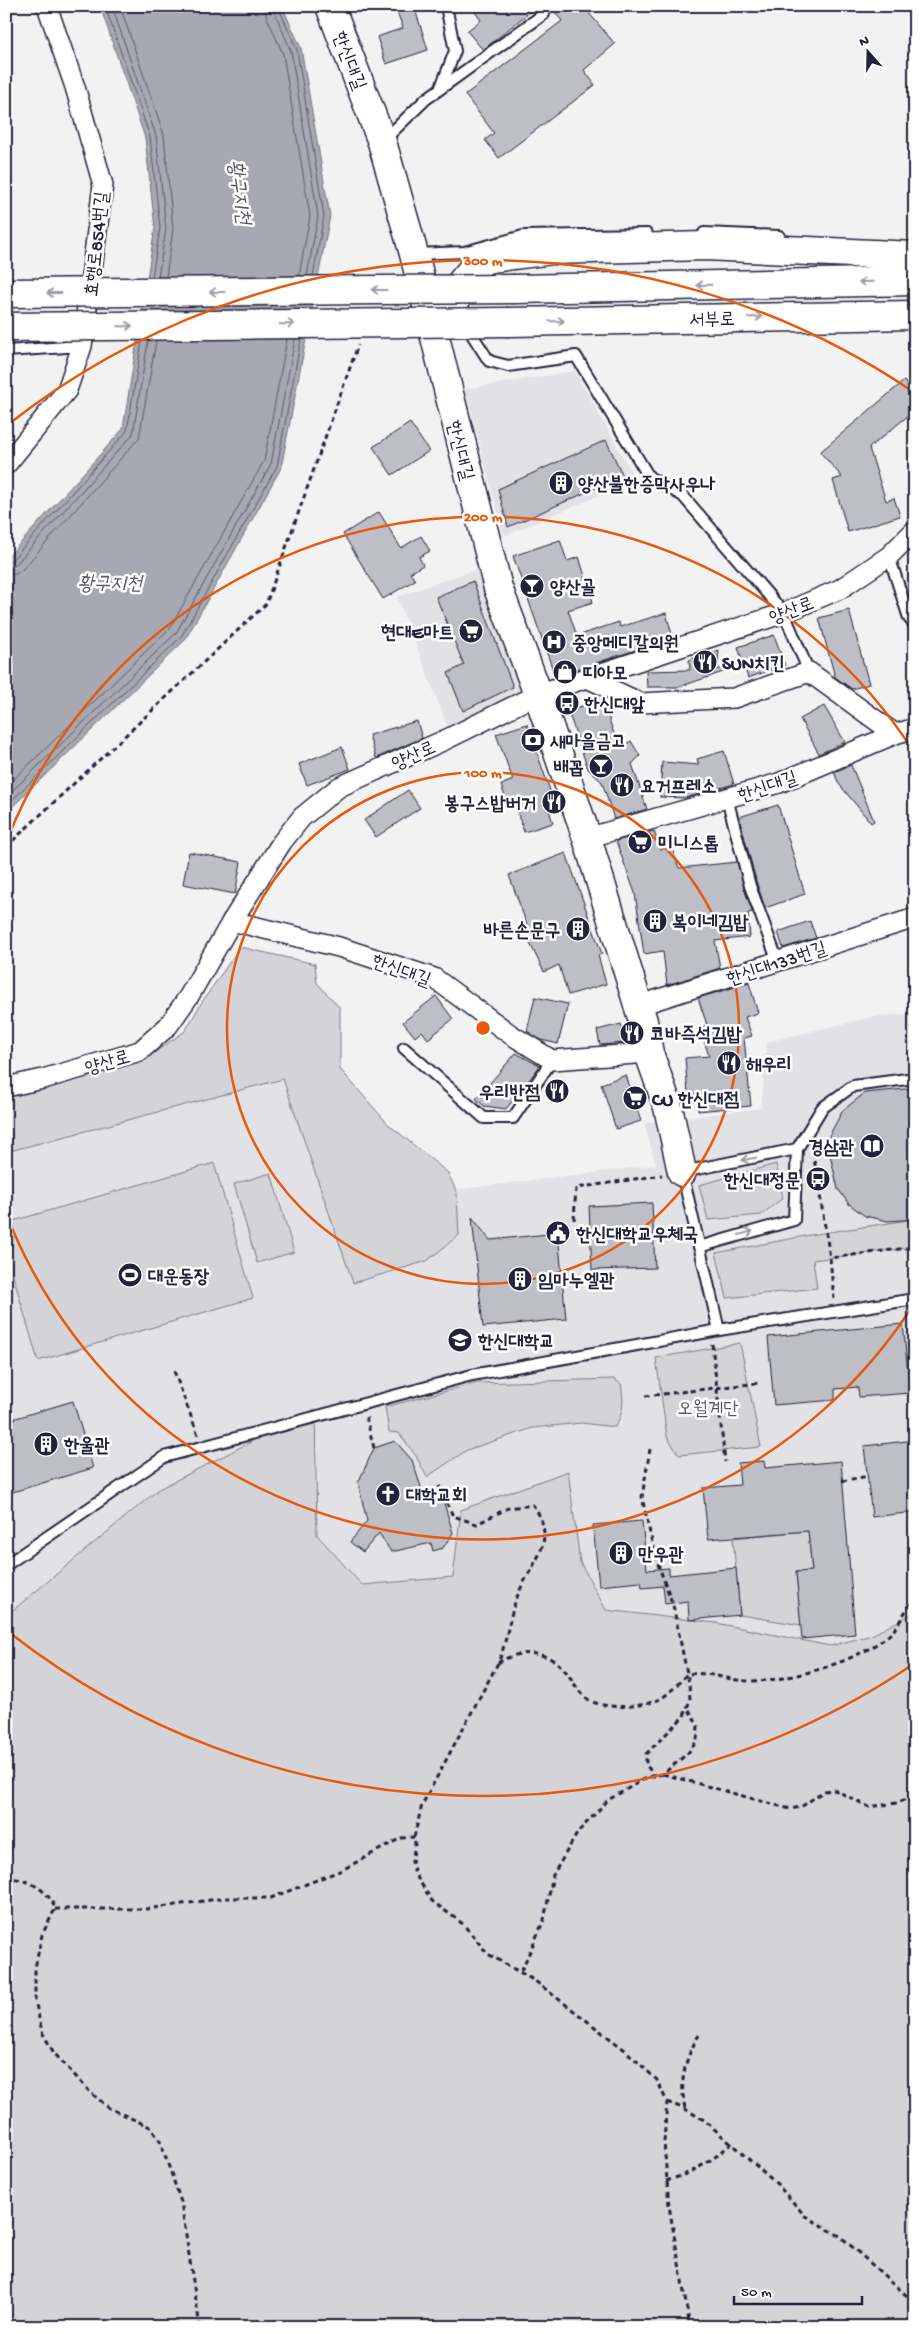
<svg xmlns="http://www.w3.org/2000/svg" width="921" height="2333" viewBox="0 0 921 2333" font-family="'Gochi Hand','Poor Story',sans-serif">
<rect width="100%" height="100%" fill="#f2f2f3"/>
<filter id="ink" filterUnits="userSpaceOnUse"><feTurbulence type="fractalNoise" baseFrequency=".02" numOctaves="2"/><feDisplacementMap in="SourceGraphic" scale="10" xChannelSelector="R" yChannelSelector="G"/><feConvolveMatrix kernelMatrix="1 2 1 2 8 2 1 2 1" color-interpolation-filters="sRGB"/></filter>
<g filter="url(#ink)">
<g fill="#e2e2e6">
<path d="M575,371L636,480L504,536L465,389Z"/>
<path d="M479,568L528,696L450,732L397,597Z"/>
<path d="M915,1014V1612L872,1635L830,1646L716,1623L606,1610L454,1577L361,1585L317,1535L159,1489L6,1616V1090L140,1057L253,1036L454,1190L656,1165L644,1123L761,1108L767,1042L876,1016Z"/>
</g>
<g fill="#d3d3d8" stroke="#7a7a8a">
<path d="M240,947L315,964L317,983L340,1008V1069L388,1124L448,1173L457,1193L459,1235L427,1261L353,1283L283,1079L6,1152V1097L147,1058L185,1031L202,1002Z"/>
<path d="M214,1163L253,1298L38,1361L6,1251V1223Z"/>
<path d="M776,1164L783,1198L761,1215L708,1220L699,1185Z"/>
<path d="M271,1173L294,1252L257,1263L234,1184Z"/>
<path d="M915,1219V1247L813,1260L817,1288L727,1298L716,1253L810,1235Z"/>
<path d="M740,1343L761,1447L679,1455L667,1437L656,1358Z"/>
<path d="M614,1379L621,1384C624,1400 624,1413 615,1427L581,1423L533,1428L467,1450L427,1477L416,1456L399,1433L389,1432L385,1407L477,1383Z"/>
<path d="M315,1409L317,1535L362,1585L453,1577L461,1510L568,1471L580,1562L606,1610L716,1623L830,1646L872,1635L915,1612V2327H6V1616L159,1489Z"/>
<path d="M808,1531L812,1571L796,1572L801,1625L740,1615L733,1538Z"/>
</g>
<path fill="#a8a8b2" stroke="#727282" d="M100,6H282L301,48L330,216L281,468L185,640L6,813V559L123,429L155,228L145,138Z"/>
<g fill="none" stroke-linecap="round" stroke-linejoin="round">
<g stroke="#58586b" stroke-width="1">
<path d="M105,6L150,137L160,228L152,277"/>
<path d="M112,6L156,136L166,229L158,277"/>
<path d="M120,6L164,135L173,229L166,277"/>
<path d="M264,6L266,15L283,54L310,216L299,276"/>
<path d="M272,6L291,51L318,216L307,276"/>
<path d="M278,6L297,50L324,216L313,276"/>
<path d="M6,562L12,560L127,431L142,341"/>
<path d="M6,568L16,564L133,434L148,341"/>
<path d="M6,576L15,574L22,570L139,438L156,341"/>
<path d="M6,787L170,628L264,461L287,339"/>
<path d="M6,797L176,633L271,464L295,339"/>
<path d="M6,806L181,637L277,466L301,339"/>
</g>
</g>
<g fill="#bebec6" stroke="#22223b">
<path d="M395,6H414L428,50L386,64L377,37L403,28Z"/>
<path d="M470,6H537L483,50L467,31L481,20Z"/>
<path d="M550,6H583L615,44L584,70L595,85L499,158L485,140L494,133L465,95L562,21Z"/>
<path d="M904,381L915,394V410L869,448L886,501L894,498L900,516L848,532L833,480L842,477L820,452Z"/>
<path d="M410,423L429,451L392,475L373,447Z"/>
<path d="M606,440L623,476L508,527L498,489Z"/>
<path d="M379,512L401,548L421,536L430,551L419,557L423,565L410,573L415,580L383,599L343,534Z"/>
<path d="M560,540L567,561L579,557L593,602L568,610L577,636L619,622L620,627L666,613L673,638L555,676L513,556Z"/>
<path d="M473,581L513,687L463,711L448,673L464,665L436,597Z"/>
<path d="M849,610L869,684L852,689L835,677L819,618Z"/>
<path d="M774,635L785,665L748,678L738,647Z"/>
<path d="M719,650L718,662L715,669H723V672L679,687H647L646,671L690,670L689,660Z"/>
<path d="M602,699L619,748L631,741L640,756L632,764L647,809L614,819L602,782L588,769L568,711Z"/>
<path d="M824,706L845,742L819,754L800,719Z"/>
<path d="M417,721L422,738L376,758L369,735Z"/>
<path d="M527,724L554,802L547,804L553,823L524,832L514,802L508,805L501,785L513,780L496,734Z"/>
<path d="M342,747L350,769L307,785L299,764Z"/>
<path d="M724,751L734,784L685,798L660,797L662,762L699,765L697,759Z"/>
<path d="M851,765L874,821L871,823L839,784L834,772Z"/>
<path d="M408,790L420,808L376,837L364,820Z"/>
<path d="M778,805L805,894L765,908L757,884L739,817Z"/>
<path d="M654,831L660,850L671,846L679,868L737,862L752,912L748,913L750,937L715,941L720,968L667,985L663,951L644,954L635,893L616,841Z"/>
<path d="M189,852L241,862L235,894L183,884Z"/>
<path d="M566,853L602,954L598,955L606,984L568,995L559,965L544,972L522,927L527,925L509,875Z"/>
<path d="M810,921L816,938L783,948L778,932Z"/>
<path d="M749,983L758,1013L745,1017L752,1036L744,1038L751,1106L698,1111L697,1094H688L685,1058L709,1056L700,1028L707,1025L698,998Z"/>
<path d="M436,996L453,1019L428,1039L422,1031L415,1037L403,1022Z"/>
<path d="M535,997L568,1004L558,1044L541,1040L527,1031Z"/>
<path d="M621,1024L626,1043L600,1045L597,1030Z"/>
<path d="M516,1053L540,1066L506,1109L484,1106L476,1099Z"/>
<path d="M626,1075L641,1121L616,1129L601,1084Z"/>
<path d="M915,1088V1219L888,1221L865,1216L849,1204L838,1189L830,1155L829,1136L843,1110L865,1093Z"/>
<path d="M652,1203L655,1268L592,1270L589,1206Z"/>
<path d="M472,1217L490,1240L558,1233L566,1319L483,1327Z"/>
<path d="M903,1324L910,1393L859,1397L858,1387L835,1389V1400L774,1405L768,1337Z"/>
<path d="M73,1401L93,1468L6,1494V1421Z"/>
<path d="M915,1440V1512L872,1517L864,1446Z"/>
<path d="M395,1441L412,1460L424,1496L444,1503L453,1533L443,1548L433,1551L431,1543L391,1552L379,1533L363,1552L350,1542L367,1521L358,1483L374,1448Z"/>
<path d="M764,1461L765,1468L841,1461L855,1634L802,1639L796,1572L812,1571L808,1531L708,1539L703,1488L740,1485L738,1463Z"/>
<path d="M642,1521L647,1570L669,1568V1575L736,1568L740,1615L689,1620L688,1601L665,1604L663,1586L642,1588L641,1582L599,1586L593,1525Z"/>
</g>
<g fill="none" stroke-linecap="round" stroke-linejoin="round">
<defs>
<g id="lane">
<path d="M441,87L455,51L446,6"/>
<path d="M384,140L426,99L544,14"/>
<path d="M704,233L779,236"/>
<path d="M416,254L464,252L523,236L647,234"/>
<path d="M464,328L471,333L489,361L508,366L576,356L649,477L683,496L784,613L809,672"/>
<path d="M6,351L82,346"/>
<path d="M889,556L909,618L915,626"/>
<path d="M727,798L750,886L778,962"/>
<path d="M404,1048L484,1118H513L552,1060"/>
<path d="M699,1247L794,1220L797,1149L822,1108L853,1086L915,1078"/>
<path d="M719,1330L682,1172L797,1149"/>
<path d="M6,1565L164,1457L472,1375L719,1330L915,1299"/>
</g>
<g id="street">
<path d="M6,465L67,390L82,346L103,185L75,87L47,6"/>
<path d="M587,678L641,703L734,698L809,672L895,734"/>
<path d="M587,838L779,783L895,734L915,728"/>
<path d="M232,921L339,947L434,978L510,1034L552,1060L649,1053"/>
<path d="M637,1006L915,918"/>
<path d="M6,1087L43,1079L140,1051L168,1026L189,996L232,921L282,842L302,817L339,787L447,739L538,694L784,613L840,589L889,556L915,530"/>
</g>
<g id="secondary">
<path d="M330,6L382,142L414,254L498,588L538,694L587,838L643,1021L649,1053L668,1107L682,1172"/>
<path d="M515,289L915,281"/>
<path d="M429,319L452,314L460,284L476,265L486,259L514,255L553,250L705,246L915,256"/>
<path d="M509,322L915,315"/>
</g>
</defs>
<use href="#lane" stroke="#22223b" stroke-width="14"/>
<use href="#street" stroke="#22223b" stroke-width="22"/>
<use href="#secondary" stroke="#22223b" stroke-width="31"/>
<g stroke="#22223b" stroke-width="3" stroke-dasharray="5 4" stroke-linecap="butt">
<path d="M6,847L266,604L358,345"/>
<path d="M813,1152L830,1258"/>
<path d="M574,1220L576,1188L662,1175"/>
<path d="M834,1299L830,1258L915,1247"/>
<path d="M712,1344L725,1462"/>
<path d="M174,1371L198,1435"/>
<path d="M645,1396L759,1383"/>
<path d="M366,1417L374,1448"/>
<path d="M650,1449L642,1497L655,1556L673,1605L689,1683L690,1700L684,1716L646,1754V1765L655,1776"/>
<path d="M842,1481L868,1476"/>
<path d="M439,1486L453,1516L477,1524L508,1508L533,1505C561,1544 528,1564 516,1600C508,1621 507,1642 498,1663L422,1805L414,1837L415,1844L412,1862L415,1874L432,1901L463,1924L488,1954L535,1981L625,2050L657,2080L667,2102L664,2142L669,2206L690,2327"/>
<path d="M498,1663C520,1648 550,1650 567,1673C573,1681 577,1690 585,1697C599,1710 638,1708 655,1701C669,1696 677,1684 687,1674C709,1671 729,1681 751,1681C791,1681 860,1661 890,1634C901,1624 904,1609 915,1600"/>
<path d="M663,1774L790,1809L801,1807L824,1791L835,1790L869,1807L897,1803L915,1795"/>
<path d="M6,1878C26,1878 49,1889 55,1909L42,1935L35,1968V2000L42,2032L54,2053L90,2092L109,2108L150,2127L160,2141L181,2202L200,2327"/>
<path d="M55,1909H146L225,1898H271L342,1870L401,1838L414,1837"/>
<path d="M521,1971L544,1920L553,1875L578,1832L608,1800L646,1778L663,1774L688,1753L697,1741L698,1726L688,1708"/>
<path d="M667,2102L685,2109L704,2120L777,2184L805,2216L840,2236L915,2303"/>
<path d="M685,2108C679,2080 685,2059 699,2035"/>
<path d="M666,2181C693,2173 712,2161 732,2143"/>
</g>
<use href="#lane" stroke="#fff" stroke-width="10"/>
<use href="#street" stroke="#fff" stroke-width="19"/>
<use href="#secondary" stroke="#fff" stroke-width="28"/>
<defs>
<g id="secondary-bridge">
<path d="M6,293L515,289"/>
<path d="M6,327L509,322"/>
</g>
</defs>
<use href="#secondary-bridge" stroke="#22223b" stroke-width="31" stroke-linecap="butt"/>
<use href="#secondary-bridge" stroke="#fff" stroke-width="28"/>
</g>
<defs><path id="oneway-shaft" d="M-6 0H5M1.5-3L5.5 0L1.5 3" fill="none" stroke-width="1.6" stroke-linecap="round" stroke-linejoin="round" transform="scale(1.25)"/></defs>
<g stroke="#9c9ca7">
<use href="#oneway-shaft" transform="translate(866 282) rotate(179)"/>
<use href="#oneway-shaft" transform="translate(704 285) rotate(179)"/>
<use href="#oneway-shaft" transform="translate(379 290) rotate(180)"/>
<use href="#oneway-shaft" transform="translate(217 292) rotate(180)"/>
<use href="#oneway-shaft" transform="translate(54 293) rotate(180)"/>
<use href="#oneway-shaft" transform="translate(755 317) rotate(-1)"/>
<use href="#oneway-shaft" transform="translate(557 321) rotate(-1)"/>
<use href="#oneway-shaft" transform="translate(287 324) rotate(-1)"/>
<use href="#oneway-shaft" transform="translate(125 326) rotate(-1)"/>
<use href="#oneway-shaft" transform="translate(749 1159) rotate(169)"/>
<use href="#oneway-shaft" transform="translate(746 1233) rotate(-16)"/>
</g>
</g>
<g fill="none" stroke="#e8590c" stroke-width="2.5">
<circle cx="483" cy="1028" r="256"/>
<path d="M912 1307A512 512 0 0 1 7 1216M7 840A512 512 0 0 1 912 749"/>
<path d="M912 1665A768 768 0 0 1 10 1633M10 423A768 768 0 0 1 912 391"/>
</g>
<defs>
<symbol id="building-disc" viewBox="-11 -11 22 22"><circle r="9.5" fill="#22223b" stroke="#fff"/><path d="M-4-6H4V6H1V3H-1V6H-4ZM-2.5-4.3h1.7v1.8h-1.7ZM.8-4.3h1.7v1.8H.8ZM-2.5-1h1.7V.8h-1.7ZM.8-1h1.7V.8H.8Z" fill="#fff"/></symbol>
<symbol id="bar-disc" viewBox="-11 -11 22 22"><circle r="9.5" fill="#22223b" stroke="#fff"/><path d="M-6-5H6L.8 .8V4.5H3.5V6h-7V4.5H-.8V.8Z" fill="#fff"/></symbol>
<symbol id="supermarket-disc" viewBox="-11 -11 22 22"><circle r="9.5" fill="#22223b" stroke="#fff"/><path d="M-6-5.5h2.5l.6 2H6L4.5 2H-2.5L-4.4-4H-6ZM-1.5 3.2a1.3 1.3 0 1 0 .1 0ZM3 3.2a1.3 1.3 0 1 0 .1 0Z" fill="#fff"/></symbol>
<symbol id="hospital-disc" viewBox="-11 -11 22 22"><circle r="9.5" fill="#22223b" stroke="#fff"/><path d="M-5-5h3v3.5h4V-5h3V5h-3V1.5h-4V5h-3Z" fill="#fff"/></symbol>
<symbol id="restaurant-disc" viewBox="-11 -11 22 22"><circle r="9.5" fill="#22223b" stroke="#fff"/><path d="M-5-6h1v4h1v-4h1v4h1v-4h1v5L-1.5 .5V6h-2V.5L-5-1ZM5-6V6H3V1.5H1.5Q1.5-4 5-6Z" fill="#fff"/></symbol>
<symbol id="shop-disc" viewBox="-11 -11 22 22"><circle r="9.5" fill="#22223b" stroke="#fff"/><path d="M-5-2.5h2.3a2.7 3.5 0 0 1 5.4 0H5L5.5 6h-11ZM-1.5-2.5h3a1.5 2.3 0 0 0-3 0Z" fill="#fff"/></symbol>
<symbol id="bus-disc" viewBox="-11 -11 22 22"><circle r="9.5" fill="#22223b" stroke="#fff"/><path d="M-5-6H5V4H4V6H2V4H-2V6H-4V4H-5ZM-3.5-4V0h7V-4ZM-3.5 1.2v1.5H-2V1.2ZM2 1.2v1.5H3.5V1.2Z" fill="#fff"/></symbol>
<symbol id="bank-disc" viewBox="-11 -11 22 22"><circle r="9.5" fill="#22223b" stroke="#fff"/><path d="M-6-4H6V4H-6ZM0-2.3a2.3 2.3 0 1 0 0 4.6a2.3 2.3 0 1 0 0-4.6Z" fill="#fff"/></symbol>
<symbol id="library-disc" viewBox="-11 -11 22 22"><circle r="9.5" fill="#22223b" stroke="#fff"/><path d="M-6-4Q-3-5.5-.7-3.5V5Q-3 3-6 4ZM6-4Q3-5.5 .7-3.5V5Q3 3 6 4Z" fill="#fff"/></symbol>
<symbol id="civic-disc" viewBox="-11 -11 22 22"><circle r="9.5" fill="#22223b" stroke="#fff"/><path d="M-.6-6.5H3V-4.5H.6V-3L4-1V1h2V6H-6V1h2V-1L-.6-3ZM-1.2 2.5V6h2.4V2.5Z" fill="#fff"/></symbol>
<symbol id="stadium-disc" viewBox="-11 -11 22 22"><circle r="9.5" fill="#22223b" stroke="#fff"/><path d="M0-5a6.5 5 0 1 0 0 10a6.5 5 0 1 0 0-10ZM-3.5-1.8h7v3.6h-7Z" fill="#fff"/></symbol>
<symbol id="university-disc" viewBox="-11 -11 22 22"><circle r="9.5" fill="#22223b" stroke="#fff"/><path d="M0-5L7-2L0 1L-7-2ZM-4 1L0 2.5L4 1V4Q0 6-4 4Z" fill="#fff"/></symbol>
<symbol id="church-disc" viewBox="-11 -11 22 22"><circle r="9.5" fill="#22223b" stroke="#fff"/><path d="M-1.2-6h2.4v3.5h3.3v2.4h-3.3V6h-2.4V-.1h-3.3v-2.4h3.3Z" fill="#fff"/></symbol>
</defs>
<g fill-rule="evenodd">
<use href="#building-disc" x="547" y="469" width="28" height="28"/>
<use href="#bar-disc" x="518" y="572" width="28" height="28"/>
<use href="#supermarket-disc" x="457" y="617" width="28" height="28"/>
<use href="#hospital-disc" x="540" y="628" width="28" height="28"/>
<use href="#restaurant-disc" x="691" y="648" width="28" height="28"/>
<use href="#shop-disc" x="551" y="658" width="28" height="28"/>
<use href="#bus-disc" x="553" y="689" width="28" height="28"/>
<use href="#bank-disc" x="519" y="726" width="28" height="28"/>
<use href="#bar-disc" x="587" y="752" width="28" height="28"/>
<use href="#restaurant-disc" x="608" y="771" width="28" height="28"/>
<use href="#restaurant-disc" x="540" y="788" width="28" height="28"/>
<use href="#supermarket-disc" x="626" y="828" width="28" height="28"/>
<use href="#building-disc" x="641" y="907" width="28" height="28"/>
<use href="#building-disc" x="564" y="915" width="28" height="28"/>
<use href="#restaurant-disc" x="618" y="1019" width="28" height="28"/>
<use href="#restaurant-disc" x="715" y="1049" width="28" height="28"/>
<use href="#restaurant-disc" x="543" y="1077" width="28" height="28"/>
<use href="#supermarket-disc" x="621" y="1084" width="28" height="28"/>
<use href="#library-disc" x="858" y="1132" width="28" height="28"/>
<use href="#bus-disc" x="804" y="1165" width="28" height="28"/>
<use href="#civic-disc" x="544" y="1219" width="28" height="28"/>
<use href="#stadium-disc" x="116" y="1261" width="28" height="28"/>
<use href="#building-disc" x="506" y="1265" width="28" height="28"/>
<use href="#university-disc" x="446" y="1326" width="28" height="28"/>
<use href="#building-disc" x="32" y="1430" width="28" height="28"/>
<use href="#church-disc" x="374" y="1480" width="28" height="28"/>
<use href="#building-disc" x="607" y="1539" width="28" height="28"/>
</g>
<g text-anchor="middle" stroke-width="5" stroke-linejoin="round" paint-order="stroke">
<g font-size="19" fill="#22223b" stroke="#fff">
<text transform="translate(351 60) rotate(69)" y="7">한신대길</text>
<text transform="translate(95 244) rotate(-84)" y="7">효행로854번길</text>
<text transform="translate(712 318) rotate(-1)" y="7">서부로</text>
<text transform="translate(462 450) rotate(76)" y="7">한신대길</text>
<text transform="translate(791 609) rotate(-21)" y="7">양산로</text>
<text transform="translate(413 754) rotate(-24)" y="7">양산로</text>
<text transform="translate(767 785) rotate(-19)" y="7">한신대길</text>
<text transform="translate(776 962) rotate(-18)" y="7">한신대133번길</text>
<text transform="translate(402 969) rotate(20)" y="7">한신대길</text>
<text transform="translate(107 1061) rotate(-16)" y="7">양산로</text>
</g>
<g font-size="19" font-weight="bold" fill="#22223b" stroke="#fff" text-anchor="start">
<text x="578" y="490">양산불한증막사우나</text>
<text x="550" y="593">양산골</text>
<text x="454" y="638" text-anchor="end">현대E마트</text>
<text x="572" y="649">중앙메디칼의원</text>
<text x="722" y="669">SUN치킨</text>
<text x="582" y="679">띠아모</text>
<text x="584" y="710">한신대앞</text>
<text x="550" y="747">새마을금고</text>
<text x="584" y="773" text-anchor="end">배꼽</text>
<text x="640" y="792">요거프레소</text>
<text x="536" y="809" text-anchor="end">봉구스밥버거</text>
<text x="658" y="849">미니스톱</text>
<text x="672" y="928">복이네김밥</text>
<text x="560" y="936" text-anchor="end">바른손문구</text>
<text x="650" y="1040">코바즉석김밥</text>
<text x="746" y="1070">해우리</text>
<text x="540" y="1098" text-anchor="end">우리반점</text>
<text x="652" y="1105">CU 한신대점</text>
<text x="854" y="1153" text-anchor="end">경삼관</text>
<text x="800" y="1186" text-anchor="end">한신대정문</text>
<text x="576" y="1240">한신대학교우체국</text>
<text x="148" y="1282">대운동장</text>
<text x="538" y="1286">임마누엘관</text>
<text x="478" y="1347">한신대학교</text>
<text x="64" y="1451">한울관</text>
<text x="406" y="1501">대학교회</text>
<text x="638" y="1560">만우관</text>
</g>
<g font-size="19" fill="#57576a" stroke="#fff">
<text x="708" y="1414">오월계단</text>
</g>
<g font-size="20" font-style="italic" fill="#58586b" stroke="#fff">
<text transform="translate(241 192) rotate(82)" y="7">황구지천</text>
<text x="110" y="589">황구지천</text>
</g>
</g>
<circle cx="483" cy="1028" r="8" fill="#e8590c" stroke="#fff" stroke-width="2.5"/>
<g font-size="15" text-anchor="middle" font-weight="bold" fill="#e8590c" stroke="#fff" stroke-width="5" stroke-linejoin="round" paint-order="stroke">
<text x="483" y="265">300 m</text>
<text x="483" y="521">200 m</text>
<text x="483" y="777">100 m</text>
</g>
<rect width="921" height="2333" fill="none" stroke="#fff" stroke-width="25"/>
<rect x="12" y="12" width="896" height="2308" fill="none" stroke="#22223b" stroke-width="2" filter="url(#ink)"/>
<g transform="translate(868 52) rotate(340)" stroke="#ffffff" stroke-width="4" paint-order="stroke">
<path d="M0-4L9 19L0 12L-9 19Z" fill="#22223b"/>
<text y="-8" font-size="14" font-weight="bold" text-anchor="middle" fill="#22223b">N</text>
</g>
<path d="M734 2296v8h128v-8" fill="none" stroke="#22223b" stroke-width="2.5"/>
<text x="741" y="2296" font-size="15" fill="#22223b" stroke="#ffffff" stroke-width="4" paint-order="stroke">50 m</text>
</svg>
